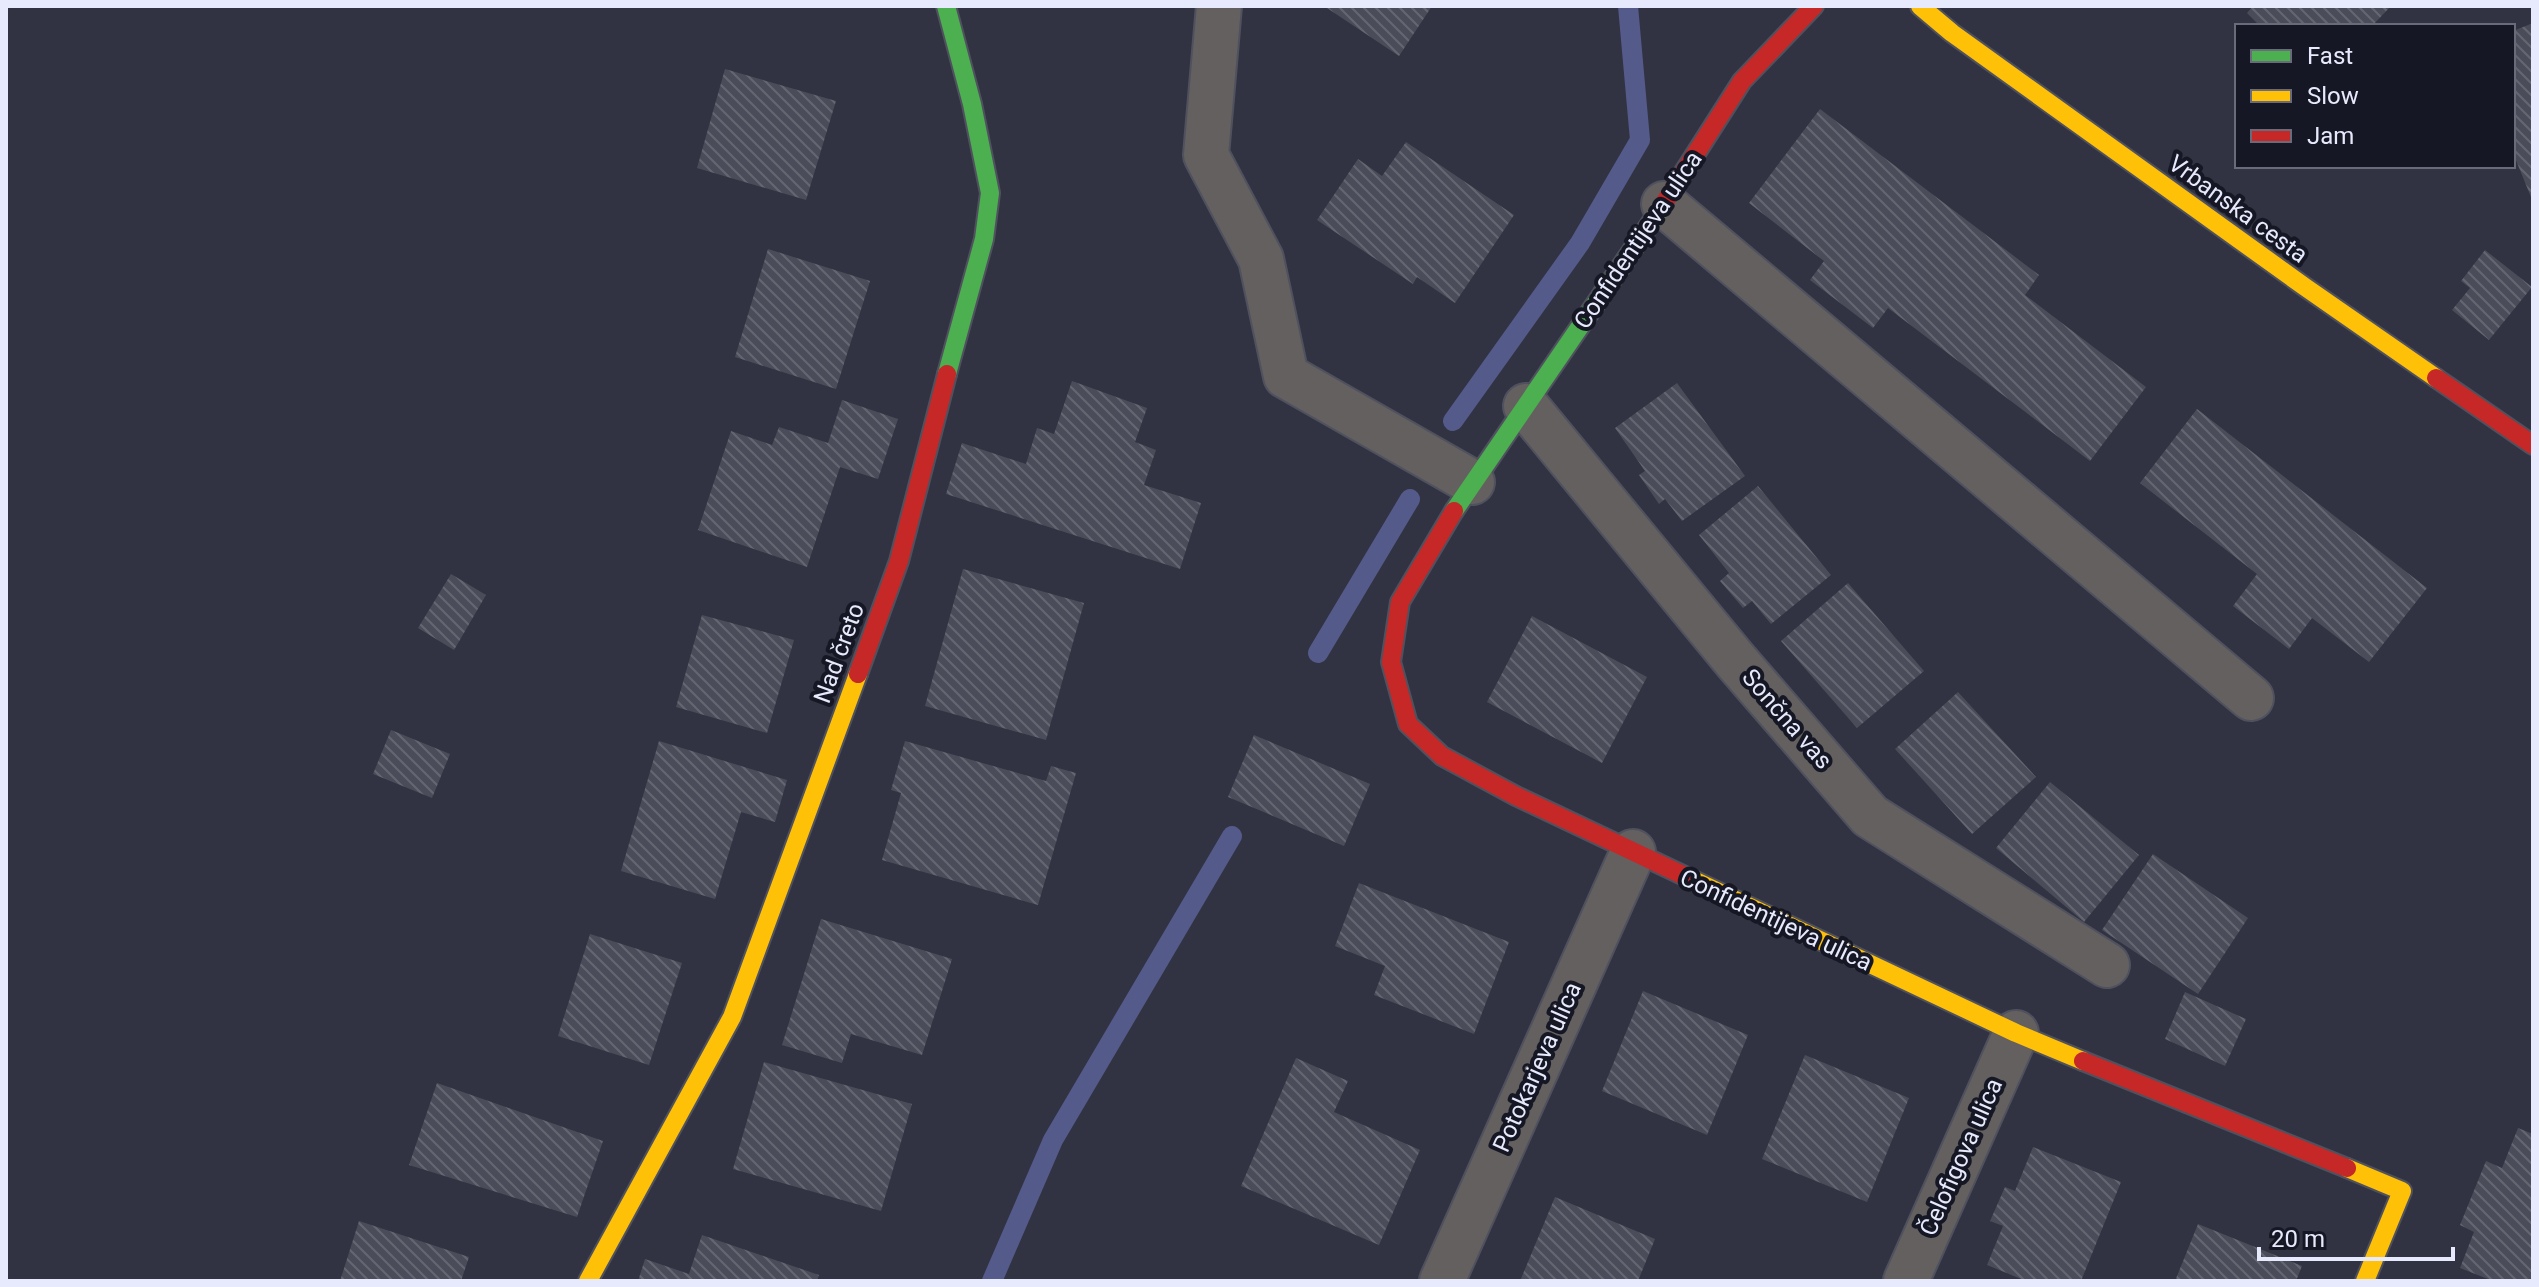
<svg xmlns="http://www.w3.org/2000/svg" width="2539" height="1287" viewBox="0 0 2539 1287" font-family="Roboto,sans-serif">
<defs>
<pattern id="building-back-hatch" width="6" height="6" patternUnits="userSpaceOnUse" patternTransform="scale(2)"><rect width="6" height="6" fill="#4a4c59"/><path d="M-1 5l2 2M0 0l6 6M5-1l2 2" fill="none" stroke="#646672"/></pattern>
</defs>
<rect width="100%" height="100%" fill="#313342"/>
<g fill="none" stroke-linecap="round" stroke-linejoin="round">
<g stroke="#545b8a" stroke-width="20">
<path d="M1453,421L1580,243L1640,140L1628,6"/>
<path d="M1318,653L1410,499"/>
<path d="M992,1281L1053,1140L1232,836"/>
</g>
</g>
<g fill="url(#building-back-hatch)">
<path d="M1324,6H1432L1399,56Z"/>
<path d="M2253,6H2391L2372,26H2260L2247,13Z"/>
<path d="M2533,23V202L2513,153V31Z"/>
<path d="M725,69L836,101L806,200L697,168Z"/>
<path d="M1820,109L2039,275L2025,295L2146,387L2090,461L1888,308L1873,328L1810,280L1824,261L1749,203Z"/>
<path d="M1406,142L1514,215L1455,303L1417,277L1413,284L1317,220L1358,159L1382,176Z"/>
<path d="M768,249L870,281L836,389L735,357Z"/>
<path d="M2485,250L2532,287L2489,340L2452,310L2470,288L2461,281Z"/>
<path d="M1072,381L1147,408L1135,442L1156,450L1144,485L1201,503L1180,569L946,494L962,443L1026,464L1037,428L1054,434Z"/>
<path d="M1677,383L1745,476L1682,521L1665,499L1659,504L1639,475L1645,471L1615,428Z"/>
<path d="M842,400L898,419L878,479L840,467L807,567L698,530L731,431L772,445L779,427L828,443Z"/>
<path d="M2197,409L2427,588L2369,662L2312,618L2289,649L2233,606L2257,574L2140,483Z"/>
<path d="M1758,486L1831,575L1771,624L1752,601L1743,608L1720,581L1729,573L1699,535Z"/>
<path d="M963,569L1084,603L1046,740L925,706Z"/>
<path d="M451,574L486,595L454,650L418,628Z"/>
<path d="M1848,583L1924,671L1857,728L1781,641Z"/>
<path d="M702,615L794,640L767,733L676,707Z"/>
<path d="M1532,616L1647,677L1602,763L1487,702Z"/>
<path d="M1958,692L2036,777L1972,834L1895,749Z"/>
<path d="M391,730L450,754L432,798L373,774Z"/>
<path d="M1254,735L1370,784L1344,846L1228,797Z"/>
<path d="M659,741L787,780L775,822L741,812L715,899L621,871Z"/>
<path d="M905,741L1046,781L1051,766L1076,773L1038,905L882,860L901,793L891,790Z"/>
<path d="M2050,782L2139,855L2084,922L1996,848Z"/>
<path d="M2153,854L2248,918L2198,994L2102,930Z"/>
<path d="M1359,883L1509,942L1474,1034L1374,995L1385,966L1335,946Z"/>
<path d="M821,919L952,959L922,1055L851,1034L842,1063L782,1045Z"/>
<path d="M590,934L682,963L649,1065L558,1036Z"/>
<path d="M1643,991L1748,1035L1707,1135L1602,1091Z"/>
<path d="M2185,992L2246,1019L2225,1066L2165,1039Z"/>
<path d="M1805,1055L1909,1098L1867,1202L1762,1159Z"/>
<path d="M1296,1058L1348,1081L1334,1112L1420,1150L1379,1245L1241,1186Z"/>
<path d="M764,1062L912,1104L881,1211L733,1169Z"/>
<path d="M437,1083L603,1141L577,1217L409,1165Z"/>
<path d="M2518,1128L2533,1134V1281H2493L2460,1268L2474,1232L2460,1225L2486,1161L2502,1168Z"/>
<path d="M2033,1147L2121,1182L2081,1281H2026L1987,1265L2003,1226L1990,1221L2005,1187L2015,1191Z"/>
<path d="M1555,1197L1655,1239L1638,1281H1520Z"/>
<path d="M359,1221L469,1257L461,1281H340Z"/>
<path d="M2198,1224L2302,1266L2296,1281H2175Z"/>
<path d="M702,1235L819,1275L817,1281H638L645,1259L689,1274Z"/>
</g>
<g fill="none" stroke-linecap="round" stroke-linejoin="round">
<defs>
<g id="street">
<path d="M1219,6L1206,155L1261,259L1286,376L1472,482"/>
<path d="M1664,204L2251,698"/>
<path d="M1526,406L1735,660L1870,816L2107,965"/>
<path d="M1442,1281L1633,852"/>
<path d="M1906,1281L2016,1033"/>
</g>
<g id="fast">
<path d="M946,6L972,104L990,193L984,239L947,374"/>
<path d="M1454,511L1661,208"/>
</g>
<g id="slow">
<path d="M1920,6L1952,33L2305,287L2436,378"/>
<path d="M1689,878L2016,1033L2083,1061"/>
<path d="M2347,1168L2402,1191L2365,1281"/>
<path d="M588,1281L732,1017L858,674"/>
</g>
<g id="jam">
<path d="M1661,208L1742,81L1814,6"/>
<path d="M2436,378L2533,445"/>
<path d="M1454,511L1400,602L1391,662L1408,724L1442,756L1516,796L1689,878"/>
<path d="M858,674L899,561L947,374"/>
<path d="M2083,1061L2347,1168"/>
</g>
</defs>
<use href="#street" stroke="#50515e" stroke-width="48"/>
<use href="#fast" stroke="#50515e" stroke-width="22"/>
<use href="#slow" stroke="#50515e" stroke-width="22"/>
<use href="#jam" stroke="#50515e" stroke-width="22"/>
<use href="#street" stroke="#63605f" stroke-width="44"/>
<use href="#fast" stroke="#4caf50" stroke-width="18"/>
<use href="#slow" stroke="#ffc107" stroke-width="18"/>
<use href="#jam" stroke="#c62828" stroke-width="18"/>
</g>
<g text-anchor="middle" stroke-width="8" stroke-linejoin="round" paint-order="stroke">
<g font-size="24" fill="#e7eafc" stroke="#161724">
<text transform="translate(2238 209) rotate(36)" y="8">Vrbanska cesta</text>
<text transform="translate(1638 240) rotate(-56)" y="8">Confidentijeva ulica</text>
<text transform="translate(839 653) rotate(-70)" y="8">Nad čreto</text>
<text transform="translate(1787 719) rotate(49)" y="8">Sončna vas</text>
<text transform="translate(1776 920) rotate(25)" y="8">Confidentijeva ulica</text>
<text transform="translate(1537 1067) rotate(-66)" y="8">Potokarjeva ulica</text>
<text transform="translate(1961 1157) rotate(-66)" y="8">Čelofigova ulica</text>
</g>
</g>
<rect width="2539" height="1287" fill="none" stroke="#e7eafc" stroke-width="16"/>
<rect x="2235" y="24" width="280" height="144" fill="#161724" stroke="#6a6b7a" stroke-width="2"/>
<rect x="2251" y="50" width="40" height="12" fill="#4caf50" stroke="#6a6b7a" stroke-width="2"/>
<text x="2307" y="64" font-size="24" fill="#e7eafc">Fast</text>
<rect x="2251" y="90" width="40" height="12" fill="#ffc107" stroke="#6a6b7a" stroke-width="2"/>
<text x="2307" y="104" font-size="24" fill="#e7eafc">Slow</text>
<rect x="2251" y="130" width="40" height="12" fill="#c62828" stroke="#6a6b7a" stroke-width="2"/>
<text x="2307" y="144" font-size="24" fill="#e7eafc">Jam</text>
<path d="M2259 1247v12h194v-12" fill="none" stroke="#e7eafc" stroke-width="4"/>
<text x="2271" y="1247" font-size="24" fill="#e7eafc" stroke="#161724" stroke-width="6" paint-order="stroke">20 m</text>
</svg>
